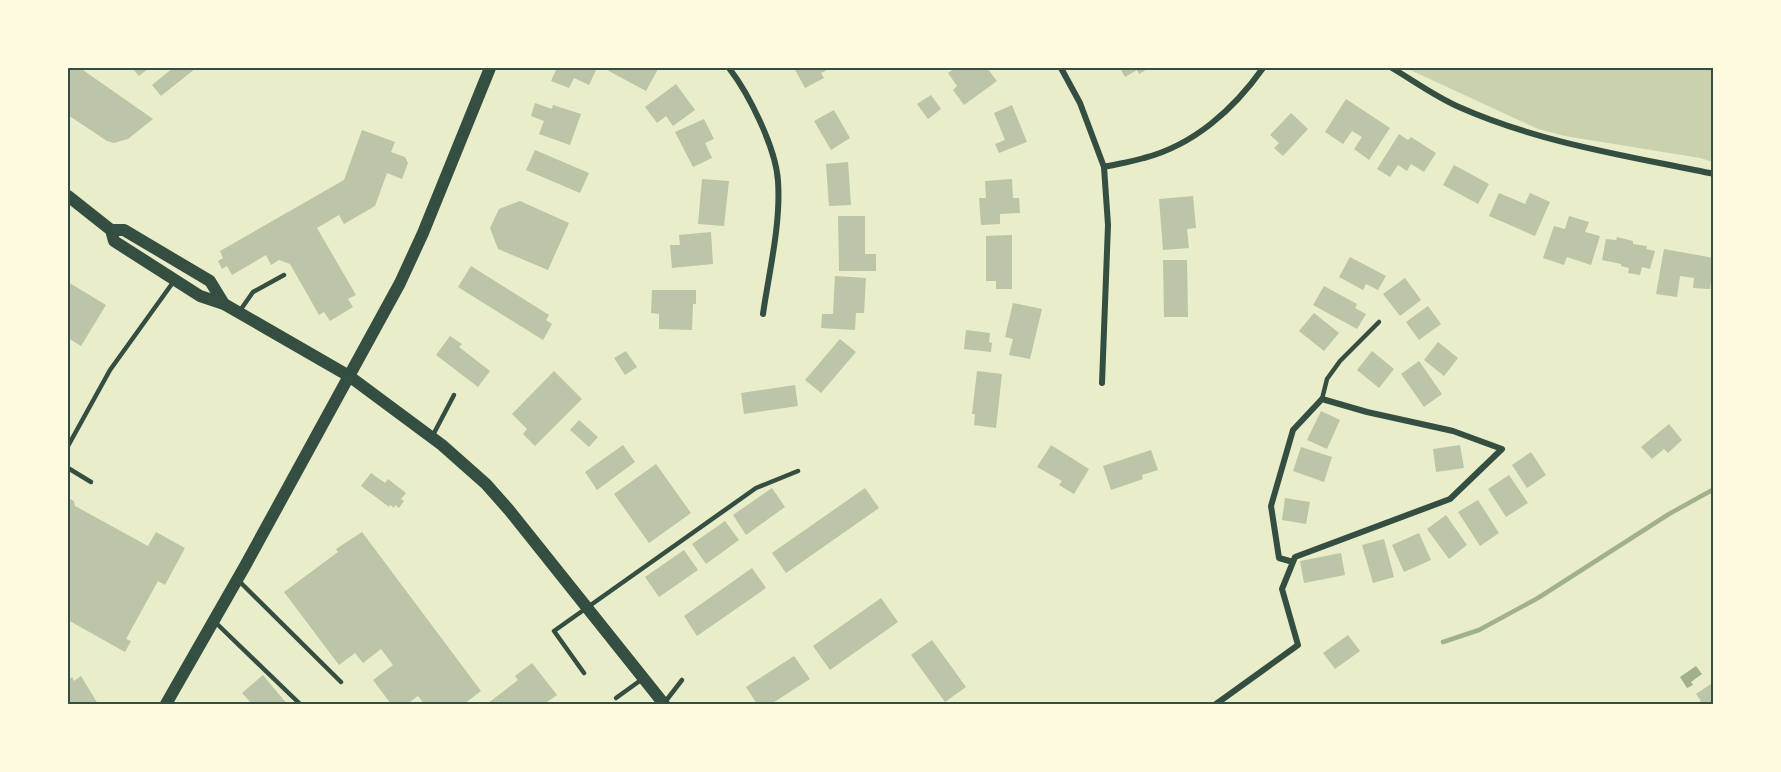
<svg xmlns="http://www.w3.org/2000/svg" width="1781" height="772" viewBox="0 0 1781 772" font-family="'Archivo Narrow',sans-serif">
<rect width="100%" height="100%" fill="#e9edc9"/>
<path fill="#cad2ad" d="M1406,68H1713V162L1700,158L1565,136L1538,129Z"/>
<path fill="#a3b18a" d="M1696,666L1702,674L1691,682L1693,685L1687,688L1680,677Z"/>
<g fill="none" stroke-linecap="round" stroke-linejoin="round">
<path stroke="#a3b18a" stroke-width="4.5" d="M1443,642L1479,630L1538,598L1669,514L1714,489"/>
</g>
<g fill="#bcc5a7">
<path d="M68,68H80L153,119L128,139L114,143L107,141L68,115Z"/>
<path d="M132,68H149L139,76Z"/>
<path d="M173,68H196L161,96L152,85Z"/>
<path d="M557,68H597L589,85L574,78L569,88L551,81Z"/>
<path d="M609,68H654L658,69L646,91L607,70Z"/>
<path d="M794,68H831L821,73L824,78L805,88Z"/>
<path d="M955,68H978L979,69L987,68L997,81L964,105L953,90L957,86L948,73Z"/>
<path d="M1120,68H1149L1139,74L1137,70L1125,77Z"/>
<path d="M676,84L695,110L673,126L666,116L657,123L645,107Z"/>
<path d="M931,95L941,109L928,119L917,104Z"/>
<path d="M1346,99L1390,128L1369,160L1354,149L1362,137L1352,131L1343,144L1325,132Z"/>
<path d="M535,103L552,109L553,105L581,114L570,145L539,134L544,121L531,116Z"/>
<path d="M1012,105L1027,142L999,153L995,144L1005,140L994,113Z"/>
<path d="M834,110L850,138L831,150L814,121Z"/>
<path d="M1291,113L1308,129L1283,156L1274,148L1279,143L1270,135Z"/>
<path d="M704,119L714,139L705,143L712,158L693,167L675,132Z"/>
<path d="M362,130L395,142L391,152L405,157L408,163L402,179L387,173L375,206L344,224L339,215L317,228L356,295L348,299L353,307L330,321L324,312L319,315L290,264L279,260L271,265L266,255L232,275L227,266L222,269L218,261L223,258L220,251L344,180Z"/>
<path d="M1399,134L1408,140L1411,137L1436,153L1424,172L1411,164L1407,171L1398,165L1390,177L1377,169Z"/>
<path d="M535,150L589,173L580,193L526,170Z"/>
<path d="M848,162L851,205L829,206L826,164Z"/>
<path d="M1454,165L1489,184L1478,204L1443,185Z"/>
<path d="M702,179L729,181L724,226L698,224Z"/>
<path d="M1012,179L1013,198H1019L1020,213L1000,214V224L981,225L979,198H986L985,181Z"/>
<path d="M1499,193L1525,204L1530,193L1550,202L1535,236L1489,216Z"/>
<path d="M1193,196L1196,228L1187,229L1189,248L1163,250L1159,199Z"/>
<path d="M520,201L569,223L548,270L498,249L490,228L499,209Z"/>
<path d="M838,216H865V254H876V271H839Z"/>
<path d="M1569,216L1589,222L1585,232L1600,236L1591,265L1567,257L1564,265L1543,258L1554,226L1565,229Z"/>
<path d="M711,232L713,264L672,268L670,245H680L679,235Z"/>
<path d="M1012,235V289H996V281H986V236Z"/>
<path d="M1617,237L1633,241V244L1647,246L1646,249L1655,251L1650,269L1642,267L1640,275L1628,273L1629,268L1621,266V264L1602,260L1606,239L1616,240Z"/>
<path d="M1664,249L1714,258L1710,289L1693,288L1694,278L1680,276L1677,297L1656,294Z"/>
<path d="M1350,257L1386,276L1378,290L1366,284L1363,290L1339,277Z"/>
<path d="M1163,260H1187L1188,317H1164Z"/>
<path d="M471,266L549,315L546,320L552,324L543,340L458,287Z"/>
<path d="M835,276L866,278L864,313H856L855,330L821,328L822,314H833Z"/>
<path d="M1405,278L1421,300L1400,316L1383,294Z"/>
<path d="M68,282L106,305L81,346L68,338Z"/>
<path d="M1324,286L1357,304L1355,308L1366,314L1357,329L1313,305Z"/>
<path d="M652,290H696V304H693L692,330L659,329V314L651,313Z"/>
<path d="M1013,303L1042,309L1030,359L1009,355L1013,339L1005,337Z"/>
<path d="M1428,306L1441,324L1419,340L1406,322Z"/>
<path d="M1314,313L1339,333L1324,351L1299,331Z"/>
<path d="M966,330L990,333L989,342L992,343L991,352L964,349Z"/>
<path d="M450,336L462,344L459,347L490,371L478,387L436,355Z"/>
<path d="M840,339L856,352L821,393L805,380Z"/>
<path d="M1438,342L1458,358L1444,376L1424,360Z"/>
<path d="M626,351L637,367L625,375L614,358Z"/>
<path d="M1372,351L1394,369L1379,388L1357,370Z"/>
<path d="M1419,361L1442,394L1424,407L1401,374Z"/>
<path d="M554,371L582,399L535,446L523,434L527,429L512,414Z"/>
<path d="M977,371L1002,374L996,428L974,425L975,414H972Z"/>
<path d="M795,385L798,406L744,414L741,393Z"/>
<path d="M1321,411L1340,420L1327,449L1307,440Z"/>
<path d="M579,420L598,437L589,447L570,430Z"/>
<path d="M1669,424L1682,440L1668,453L1664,449L1652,459L1641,447Z"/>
<path d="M623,445L635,462L597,490L585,472Z"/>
<path d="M1051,445L1089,469L1074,494L1059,485L1062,481L1037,467Z"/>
<path d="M1460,445L1464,468L1436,472L1433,449Z"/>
<path d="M1301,447L1332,457L1324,482L1293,471Z"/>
<path d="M1151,450L1158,470L1142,475L1143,479L1111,490L1103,466Z"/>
<path d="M1531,452L1546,475L1527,488L1512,465Z"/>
<path d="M656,464L691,513L649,543L614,494Z"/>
<path d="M371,473L385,483L388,479L406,493L401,499L404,501L399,508L395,505L394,508L390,505L389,507L361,486Z"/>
<path d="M1509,475L1528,503L1506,517L1488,489Z"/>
<path d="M772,488L785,507L746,535L733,515Z"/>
<path d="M865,488L879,508L786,573L772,553Z"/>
<path d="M68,498L74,501L75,506L148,546L156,532L185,548L165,585L158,581L126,639L131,641L125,652L68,620Z"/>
<path d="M1285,498L1310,502L1306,524L1282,520Z"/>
<path d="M1478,500L1499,533L1480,546L1458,512Z"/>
<path d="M1446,515L1467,545L1449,559L1427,529Z"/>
<path d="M725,521L739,540L706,564L692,544Z"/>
<path d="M362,532L481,691L464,704H424L418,696L407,704H391L373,680L393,665L381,649L363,663L355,653L339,665L284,592L338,552L336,549Z"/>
<path d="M1419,533L1431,560L1404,572L1392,545Z"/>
<path d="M1384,539L1394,577L1373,583L1362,545Z"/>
<path d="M684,550L698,570L659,597L645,577Z"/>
<path d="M1341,553L1345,575L1304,583L1300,561Z"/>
<path d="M752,568L766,588L697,636L684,616Z"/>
<path d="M881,598L898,622L830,670L813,646Z"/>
<path d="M1348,635L1360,651L1335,669L1323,653Z"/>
<path d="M932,640L966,687L945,702L911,655Z"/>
<path d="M794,656L810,679L771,704H757L746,687Z"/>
<path d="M532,663L557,695L544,704H487L518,680L515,676Z"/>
<path d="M263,675L287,704H252L242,693Z"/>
<path d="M81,676L98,704H68V680L72,677L74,681Z"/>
<path d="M1714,682V704H1696L1701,701L1696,694Z"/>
</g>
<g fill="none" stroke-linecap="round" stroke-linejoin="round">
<g stroke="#344e41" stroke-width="4.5">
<path d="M239,312L253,292L284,275"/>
<path d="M1322,399L1327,379L1340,361L1379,322"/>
<path d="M433,435L454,395"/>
<path d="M68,446L110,370L174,281"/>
<path d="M68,468L91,482"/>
<path d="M239,581L341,682"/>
<path d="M214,621L300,704"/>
<path d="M584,673L554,631L756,488L798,471"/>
<path d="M616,698L641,680"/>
<path d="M665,702L682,680"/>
</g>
<g stroke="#344e41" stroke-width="6">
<path d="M729,68C749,94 776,148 778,181C781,224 769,272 763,314"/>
<path d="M1061,68L1080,103L1104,167L1108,225L1102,383"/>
<path d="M1392,68C1414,81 1436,97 1459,107C1540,143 1628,156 1714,174"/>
<path d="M1104,167C1117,164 1131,162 1144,158C1194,145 1234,109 1263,68"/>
<path d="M1216,704L1298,645L1282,589L1295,557L1450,499L1502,449L1453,431L1367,412L1322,399L1293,430L1271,506L1279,558L1293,562"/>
</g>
<g stroke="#344e41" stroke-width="12">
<path d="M68,196L111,230L114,241L200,296L224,304L349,376L442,445L486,484L509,510L664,704"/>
<path d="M111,230H124L210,281L224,304"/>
<path d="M166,704L245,566L400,283L423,233L490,68"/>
</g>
</g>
<rect width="1781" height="772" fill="none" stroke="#fefae0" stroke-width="138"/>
<rect x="69" y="69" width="1643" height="634" fill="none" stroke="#344e41" stroke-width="2"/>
</svg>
